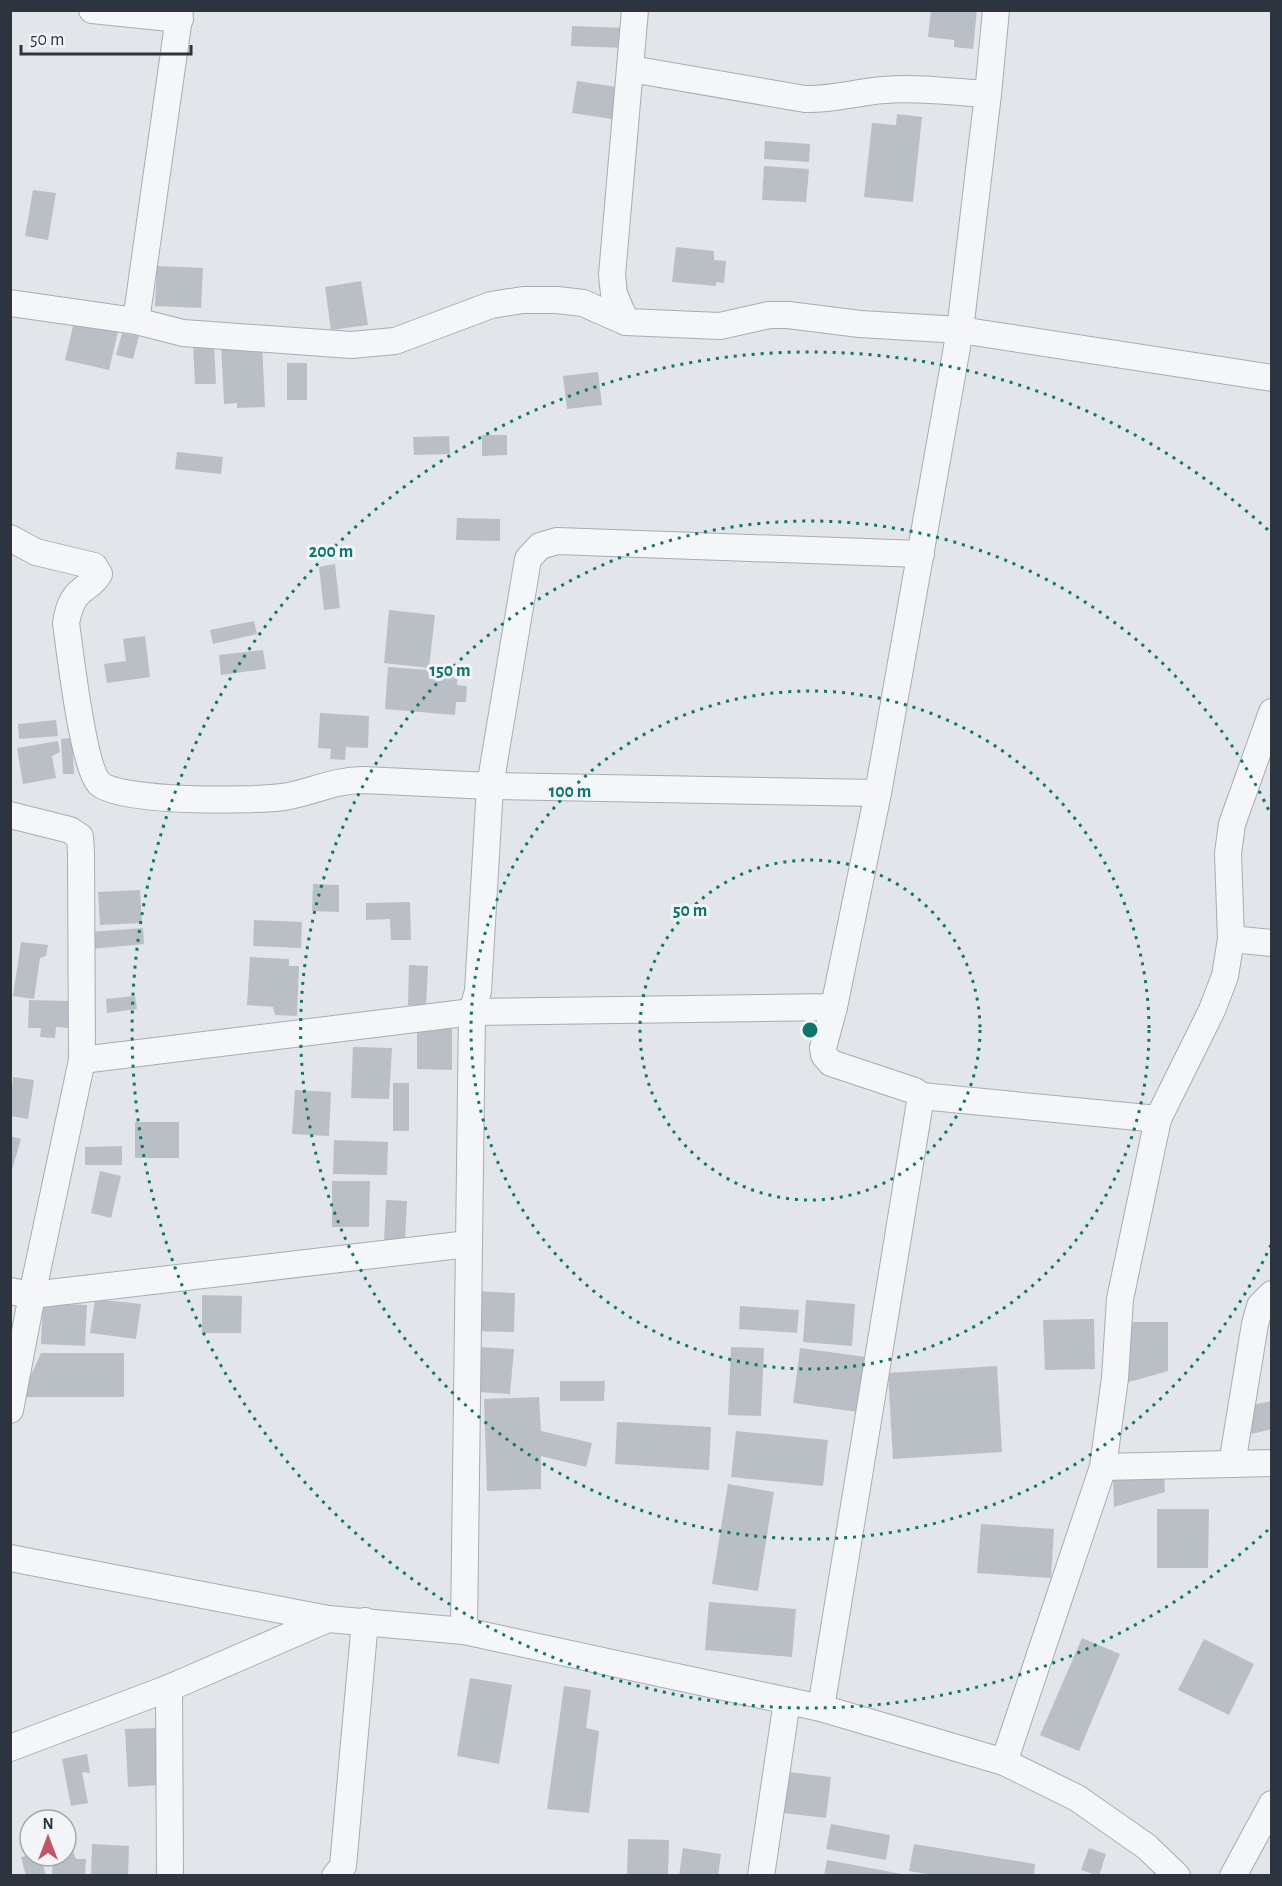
<svg xmlns="http://www.w3.org/2000/svg" width="1282" height="1886" viewBox="0 0 1282 1886" font-family="'Alegreya Sans',sans-serif">
<rect width="100%" height="100%" fill="#e2e5e9"/>
<g fill="#babfc6">
<path d="M931,10H977L973,49L954,47V40L928,37Z"/>
<path d="M572,26L626,28L625,48L571,46Z"/>
<path d="M577,81L617,87L612,119L572,113Z"/>
<path d="M897,114L922,117L913,202L864,197L872,123L896,125Z"/>
<path d="M765,141L810,144L809,162L764,159Z"/>
<path d="M764,166L809,169L806,202L762,200Z"/>
<path d="M33,190L56,193L48,240L25,236Z"/>
<path d="M676,247L714,251V260L726,261L724,283L716,282V286L672,282Z"/>
<path d="M157,266L203,268L201,308L155,306Z"/>
<path d="M361,281L368,325L331,330L325,287Z"/>
<path d="M74,322L118,332L109,370L65,360Z"/>
<path d="M122,333L139,336L133,359L116,355Z"/>
<path d="M193,342H214L216,384H195Z"/>
<path d="M262,343L265,407L237,408V403L224,404L221,345Z"/>
<rect x="287" y="363" width="20" height="37"/>
<path d="M598,372L602,405L567,409L563,376Z"/>
<path d="M482,435H507V455L482,456Z"/>
<path d="M449,436L450,454L414,455L413,437Z"/>
<path d="M177,452L223,457L221,474L175,469Z"/>
<path d="M457,518L500,519V541L456,540Z"/>
<path d="M335,564L340,608L324,610L319,567Z"/>
<path d="M389,610L435,615L429,668L384,663Z"/>
<path d="M254,621L257,634L213,644L210,630Z"/>
<path d="M145,636L150,677L107,683L104,664L126,661L123,639Z"/>
<path d="M263,650L266,669L221,675L219,655Z"/>
<path d="M388,667L458,672L457,685L467,686L466,702H456L455,715L385,709Z"/>
<path d="M320,713L369,716L368,748L346,747L345,760L330,759L331,749L318,748Z"/>
<path d="M56,720L58,736L19,739L18,724Z"/>
<path d="M72,738L74,774H63L61,739Z"/>
<path d="M58,741L60,752L52,756L56,778L23,784L17,748Z"/>
<path d="M313,884L339,885V912L312,911Z"/>
<path d="M140,890L142,923L100,925L98,892Z"/>
<path d="M410,902L411,940H391L390,919L366,920V903Z"/>
<path d="M254,920L302,922L301,948L253,946Z"/>
<path d="M143,928L144,944L91,949L90,932Z"/>
<path d="M21,942L48,945L46,956L40,958L34,999L13,996Z"/>
<path d="M250,957L289,959V966H299L297,1016L275,1015L273,1007L247,1005Z"/>
<path d="M409,965L428,966L426,1006L408,1005Z"/>
<path d="M135,996L137,1009L107,1013L106,999Z"/>
<path d="M29,1000L69,1001L68,1028L56,1027L55,1038L40,1037L41,1028H28Z"/>
<path d="M417,1029H452V1070L417,1069Z"/>
<path d="M353,1047L392,1048L389,1099L351,1098Z"/>
<path d="M13,1077L34,1080L28,1119L10,1116Z"/>
<rect x="393" y="1083" width="16" height="48"/>
<path d="M295,1090L331,1092L329,1136L292,1134Z"/>
<rect x="135" y="1122" width="44" height="36"/>
<path d="M10,1136L21,1139L11,1173H10Z"/>
<path d="M334,1140L388,1142L387,1175L333,1174Z"/>
<path d="M122,1146V1165H85V1147Z"/>
<path d="M100,1171L121,1176L111,1218L91,1213Z"/>
<path d="M332,1181H370L369,1227H332Z"/>
<path d="M386,1200L407,1201L405,1242L384,1241Z"/>
<path d="M476,1291L515,1293L514,1332L475,1331Z"/>
<path d="M202,1295L242,1296L241,1333H202Z"/>
<path d="M95,1299L141,1304L136,1339L90,1333Z"/>
<path d="M806,1300L855,1304L852,1346L803,1342Z"/>
<path d="M43,1303L87,1305L85,1346L41,1344Z"/>
<path d="M740,1306L799,1310L797,1333L739,1329Z"/>
<path d="M1094,1319L1095,1369L1045,1370L1043,1320Z"/>
<path d="M1122,1322H1168V1371L1122,1384Z"/>
<path d="M481,1347L514,1349L510,1394L478,1392Z"/>
<path d="M731,1347L764,1348L761,1416L728,1415Z"/>
<path d="M800,1348L866,1357L858,1412L793,1403Z"/>
<path d="M41,1353H124V1397H21Z"/>
<path d="M997,1366L1002,1452L893,1459L888,1373Z"/>
<path d="M560,1381H605L604,1401H560Z"/>
<path d="M539,1397L541,1431L592,1443L586,1467L541,1456V1489L487,1491L484,1399Z"/>
<path d="M1272,1401V1429L1252,1434L1246,1406Z"/>
<path d="M617,1422L711,1427L709,1470L615,1464Z"/>
<path d="M736,1431L828,1440L823,1486L731,1477Z"/>
<path d="M1164,1473L1165,1492L1114,1507L1113,1474Z"/>
<path d="M728,1484L774,1492L758,1591L712,1584Z"/>
<path d="M1157,1509H1209L1208,1568H1157Z"/>
<path d="M981,1524L1054,1529L1051,1578L977,1573Z"/>
<path d="M709,1602L796,1609L792,1657L705,1650Z"/>
<path d="M1082,1638L1120,1654L1079,1751L1040,1735Z"/>
<path d="M1204,1639L1254,1664L1229,1715L1178,1690Z"/>
<path d="M470,1678L512,1685L499,1764L457,1756Z"/>
<path d="M564,1686L591,1690L586,1728L599,1731L589,1813L547,1809Z"/>
<path d="M155,1728L159,1785L128,1787L125,1729Z"/>
<path d="M87,1754L90,1773L82,1772L88,1803L71,1806L62,1759Z"/>
<path d="M789,1772L831,1777L826,1818L784,1813Z"/>
<path d="M831,1824L890,1835L886,1860L826,1849Z"/>
<path d="M628,1839L669,1840L668,1876L627,1875Z"/>
<path d="M92,1844L129,1846L128,1876H91Z"/>
<path d="M914,1844L1035,1864L1034,1876H938L909,1871Z"/>
<path d="M683,1848L721,1854L718,1876H679Z"/>
<path d="M1089,1848L1106,1854L1099,1876L1081,1870Z"/>
<path d="M72,1849L76,1859H86L85,1876H52L53,1856H66V1851Z"/>
<path d="M30,1855L41,1856L46,1876H26L21,1857Z"/>
<path d="M827,1860L902,1874V1876H824Z"/>
</g>
<g fill="none" stroke-linecap="round" stroke-linejoin="round">
<defs>
<g id="minor">
<path d="M92,10L180,19"/>
<path d="M631,69L805,99C832,100 857,92 884,90C919,87 954,92 988,94"/>
<path d="M10,303L136,321L183,333L351,345L395,341L491,305L523,300H557L583,303L626,322L720,326L769,315H788L860,324L960,330L1272,378"/>
<path d="M136,321L180,10"/>
<path d="M626,322L614,294L612,275L635,10"/>
<path d="M10,538L36,552L94,566L99,574C94,583 88,585 81,591C71,599 68,611 66,623C70,652 83,766 99,783C118,803 253,801 283,797C311,793 333,780 363,780L490,786L878,793"/>
<path d="M10,815L70,830L80,837L81,853L82,1060L32,1295L10,1410"/>
<path d="M1231,939L1272,943"/>
<path d="M82,1060L472,1012L834,1007"/>
<path d="M921,1096L1158,1119"/>
<path d="M10,1291L32,1295L468,1244"/>
<path d="M1232,1464L1255,1324L1260,1306L1272,1294"/>
<path d="M1103,1467L1272,1463"/>
<path d="M10,1558L328,1619L464,1631L821,1708L1004,1762L1077,1798L1147,1847L1177,1876"/>
<path d="M464,1631L472,1012L478,991L490,786L528,559L540,546L557,541L921,554"/>
<path d="M169,1688L170,1876"/>
<path d="M821,1708L921,1096L915,1091L831,1063L824,1055L823,1048L834,1007L878,793L960,330L988,94L996,10"/>
<path d="M10,1748L169,1688L328,1619"/>
<path d="M1004,1762L1103,1467L1115,1378L1120,1299L1158,1119L1212,1010L1225,976L1231,939L1228,853L1232,824L1272,712"/>
<path d="M335,1876L343,1866L365,1621"/>
<path d="M761,1876L787,1701"/>
<path d="M1233,1876L1272,1804"/>
</g>
</defs>
<use href="#minor" stroke="#a8acb3" stroke-width="28"/>
<use href="#minor" stroke="#f5f6f8" stroke-width="26"/>
</g>
<g fill="none" stroke="#0f766e" stroke-width="3" stroke-dasharray="3 6">
<circle cx="810" cy="1030" r="170"/>
<circle cx="810" cy="1030" r="339"/>
<path d="M1271 1245A509 509 0 1 1 1271 815"/>
<path d="M1268 1530A678 678 0 1 1 1268 530"/>
</g>
<circle cx="810" cy="1030" r="9" fill="#0f766e" stroke="#f2f4f7" stroke-width="3"/>
<g font-size="18" text-anchor="middle" font-weight="bold" fill="#0f766e" stroke="#f2f4f7" stroke-width="6" stroke-linejoin="round" paint-order="stroke">
<text x="331" y="557">200 m</text>
<text x="450" y="676">150 m</text>
<text x="570" y="797">100 m</text>
<text x="690" y="916">50 m</text>
</g>
<rect width="1282" height="1886" fill="none" stroke="#2c3440" stroke-width="24"/>
<g transform="translate(48 1838)"><circle r="28" fill="#f2f4f7" stroke="#a3a7ae" stroke-width="1.5"/>
<path d="M0-4.5L10 22L0 15L-10 22Z" fill="#c35367"/>
<text y="-9" font-size="16" font-weight="bold" text-anchor="middle" fill="#2c3440">N</text>
</g>
<path d="M21 45v9h170v-9" fill="none" stroke="#2c3440" stroke-width="3"/>
<text x="30" y="45" font-size="18" fill="#2c3440" stroke="#f2f4f7" stroke-width="4.5" paint-order="stroke">50 m</text>
</svg>
